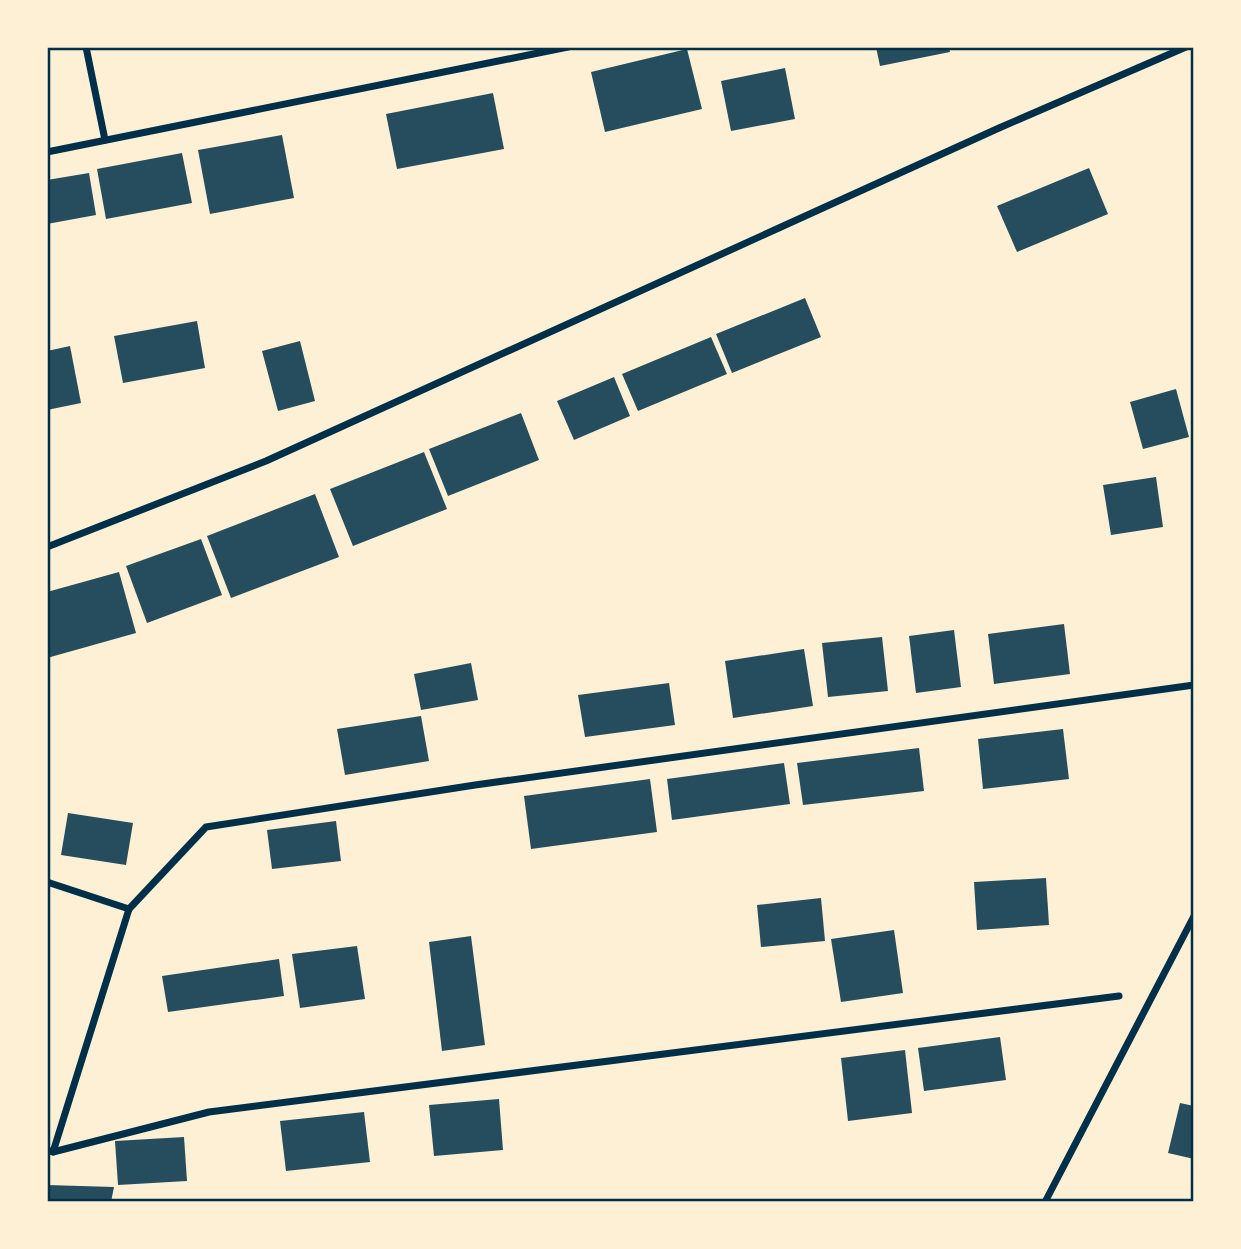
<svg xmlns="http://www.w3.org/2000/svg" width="1241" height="1249" viewBox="0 0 1241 1249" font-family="'Sofia Sans Condensed',sans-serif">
<rect width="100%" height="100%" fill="#fdf0d5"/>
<g fill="#264d5e">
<path d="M876,47H949L950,52L880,66Z"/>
<path d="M687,49L702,109L605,132L591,72Z"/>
<path d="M785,68L795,119L731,131L721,81Z"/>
<path d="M493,93L504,149L397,169L386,114Z"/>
<path d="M282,135L294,198L210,214L198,150Z"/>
<path d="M182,153L192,203L106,219L97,169Z"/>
<path d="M1089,168L1108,214L1017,252L997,206Z"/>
<path d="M89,173L96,215L47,224V180Z"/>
<path d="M805,298L821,337L732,373L716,334Z"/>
<path d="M197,321L205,368L123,383L114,336Z"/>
<path d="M711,337L727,374L638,411L622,374Z"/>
<path d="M300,341L315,401L278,411L262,351Z"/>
<path d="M70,346L81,403L47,410V351Z"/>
<path d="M614,377L630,416L574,440L557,401Z"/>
<path d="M1176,389L1189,437L1143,449L1130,402Z"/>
<path d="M521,413L539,460L448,496L429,449Z"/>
<path d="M424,452L447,509L353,546L330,489Z"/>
<path d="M1156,477L1163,527L1111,535L1103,485Z"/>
<path d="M315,494L339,557L231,598L207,536Z"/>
<path d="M201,539L222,595L147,623L126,566Z"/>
<path d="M119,572L136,633L47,658V592Z"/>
<path d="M1064,624L1070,674L994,684L988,634Z"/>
<path d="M954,630L961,687L916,693L909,636Z"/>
<path d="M882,637L888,691L828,697L822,643Z"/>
<path d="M804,649L813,706L733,718L725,661Z"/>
<path d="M471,663L478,700L421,710L414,674Z"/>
<path d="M669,683L675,725L585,737L578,695Z"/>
<path d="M421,716L429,761L345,775L337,729Z"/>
<path d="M1063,729L1069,779L983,789L978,739Z"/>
<path d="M919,748L924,791L803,805L797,763Z"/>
<path d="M784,763L790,804L672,820L667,779Z"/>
<path d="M650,779L657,832L531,849L524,796Z"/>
<path d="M68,813L133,823L126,865L61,855Z"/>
<path d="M336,821L341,861L272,869L267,830Z"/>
<path d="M1046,878L1049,925L977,930L974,882Z"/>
<path d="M821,898L825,941L761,947L757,905Z"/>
<path d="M894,930L903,993L841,1002L831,939Z"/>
<path d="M471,936L485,1045L442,1051L429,942Z"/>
<path d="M357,946L365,999L300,1008L292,954Z"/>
<path d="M279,959L284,996L168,1012L162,976Z"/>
<path d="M1000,1037L1006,1080L924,1091L918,1048Z"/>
<path d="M905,1050L912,1113L848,1121L841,1058Z"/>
<path d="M499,1099L503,1150L434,1156L429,1105Z"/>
<path d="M1180,1103L1194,1106V1159L1168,1153Z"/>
<path d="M364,1112L370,1162L286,1171L280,1121Z"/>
<path d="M184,1137L187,1181L118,1185L115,1141Z"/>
<path d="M47,1185L114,1187L111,1202H47Z"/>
</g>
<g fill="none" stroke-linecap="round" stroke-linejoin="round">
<g stroke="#003049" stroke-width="7">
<path d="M86,47L105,140"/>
<path d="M47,152L568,47"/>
<path d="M47,547L266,461L999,128L1186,47"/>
<path d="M47,882L129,909"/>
<path d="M47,1150L53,1152L209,1112L1119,996"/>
<path d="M53,1152L129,909L206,827L475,785L1194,685"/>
<path d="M1045,1202L1194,916"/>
</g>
</g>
<rect width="1241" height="1249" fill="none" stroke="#fdf0d5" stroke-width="98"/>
<rect x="49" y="49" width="1143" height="1151" fill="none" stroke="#003049" stroke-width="2.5"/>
</svg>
